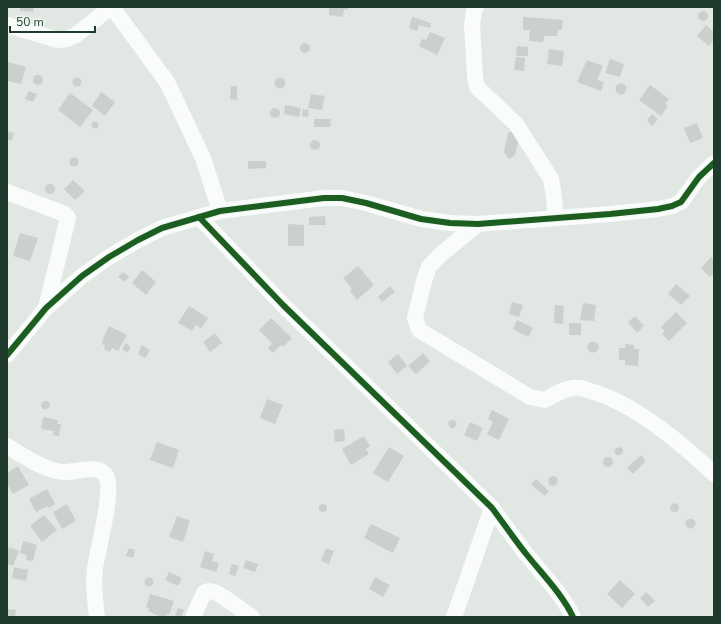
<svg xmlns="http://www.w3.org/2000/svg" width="721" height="624" viewBox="0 0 721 624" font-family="'Nunito Sans',sans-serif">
<rect width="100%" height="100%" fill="#e1e7e3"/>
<g fill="#cad0cc">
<path d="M20,7H34L33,12L20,11Z"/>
<path d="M329,7H348V10L344,9L343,17L329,15Z"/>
<circle cx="703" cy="16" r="5"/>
<path d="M412,17L431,23L430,28L419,25L417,31L409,28Z"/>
<path d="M523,17L563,20L562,30H558L557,36H544L543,42L529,41L530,30H523Z"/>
<path d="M706,25L714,32V39L709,46L697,36Z"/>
<path d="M430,32L445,38L437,55L419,46L422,39L426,40Z"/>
<circle cx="305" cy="48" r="5"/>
<path d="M517,46L528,47V56H516Z"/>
<path d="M549,49L564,51L562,66L547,64Z"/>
<path d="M516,57L525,58L524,71L514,70Z"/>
<path d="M610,59L624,64L620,77L605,73Z"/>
<path d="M587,60L603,66L597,80L604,82L601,91L577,82Z"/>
<path d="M8,62L26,67L21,84L7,81Z"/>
<circle cx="38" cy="80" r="5"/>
<circle cx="77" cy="82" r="4.5"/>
<circle cx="280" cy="83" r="5.5"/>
<circle cx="621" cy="89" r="5.5"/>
<path d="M650,85L669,99L665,104L668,106L661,116L639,100Z"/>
<path d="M231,86H237V100L230,99Z"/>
<path d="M29,91L37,94L33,102L25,99Z"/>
<path d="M101,92L115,102L105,116L92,106Z"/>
<path d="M70,93L93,110L80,127L58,110Z"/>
<path d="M311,94L325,96L322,110L308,108Z"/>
<path d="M285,105L301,108L299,117L284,114Z"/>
<circle cx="275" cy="113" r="5"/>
<path d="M303,109L309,110L308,117L302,116Z"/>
<path d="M652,114L658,119L652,126L647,120Z"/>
<path d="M314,119H331L330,127H314Z"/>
<circle cx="95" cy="125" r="3.5"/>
<path d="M697,123L703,138L690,143L684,128Z"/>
<path d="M515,129L520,135L515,155L509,159L504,152L508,133Z"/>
<path d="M7,131L14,133L12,141L8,140L7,143Z"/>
<circle cx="315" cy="145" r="5"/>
<circle cx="74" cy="162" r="4.5"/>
<path d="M248,161H266V168L248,169Z"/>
<path d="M73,180L85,191L75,200L64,189Z"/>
<circle cx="50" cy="189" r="5"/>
<path d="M325,216L326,225H309V217Z"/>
<path d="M288,224L304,225V246H288Z"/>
<path d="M20,233L38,238L30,261L13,256Z"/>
<path d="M711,257L714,260V273L710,277L701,268Z"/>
<path d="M358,266L374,285L357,300L350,291L352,289L343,278Z"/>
<path d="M142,270L156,282L146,295L132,283Z"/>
<path d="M123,272L129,277L125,282L118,277Z"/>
<path d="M676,284L690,296L681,305L668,294Z"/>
<path d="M390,286L395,292L382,302L378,297Z"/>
<path d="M512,302L523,305L519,317L509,314Z"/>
<path d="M583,303L596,305L594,321L580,320Z"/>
<path d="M555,305L564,306L563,324L554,323Z"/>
<path d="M189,306L208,318L201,329L196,325L192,331L178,323Z"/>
<path d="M676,312L687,323L669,341L662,334L665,331L661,327Z"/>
<path d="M635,316L644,326L637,333L628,322Z"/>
<path d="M271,318L292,338L283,347L281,345L273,353L268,348L272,343L259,330Z"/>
<path d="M517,320L533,328L528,337L513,329Z"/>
<rect x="569" y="323" width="12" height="12"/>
<path d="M109,326L127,335L118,351L112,348L110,352L104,349L105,346L102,344L103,341L102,340Z"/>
<path d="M215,333L222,343L210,352L203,342Z"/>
<circle cx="593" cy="347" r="5.5"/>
<path d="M126,343L131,347L127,353L122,349Z"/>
<path d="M625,344L634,345V349H639L638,366L625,365V360H619V348H625Z"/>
<path d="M142,345L150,350L145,358L138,354Z"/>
<path d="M423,353L430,361L416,374L408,366Z"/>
<path d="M398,354L407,366L397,374L388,362Z"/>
<path d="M267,399L283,405L275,424L260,418Z"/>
<path d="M46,401L49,402L50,406L47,409H43L41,406L42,402Z"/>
<path d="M492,410L509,419L499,440L487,434L493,422L488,419Z"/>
<path d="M43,417L58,420L57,424H61L59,436L53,435L54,431L41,429Z"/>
<path d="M451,420H455L457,424L455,427L452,429L449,426L448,422Z"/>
<path d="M470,422L483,428L477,441L464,435Z"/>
<path d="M344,429L345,441L335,442L334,430Z"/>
<path d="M364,436L370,446L366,449L369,454L351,465L342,449Z"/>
<path d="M157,442L179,450L173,468L150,460Z"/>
<path d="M389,447L404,456L388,482L373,473Z"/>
<path d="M620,447L623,449V453L620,455H616L614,451L616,448Z"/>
<path d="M641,455L646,461L633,474L627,468Z"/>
<circle cx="608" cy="462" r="5"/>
<path d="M18,466L29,485L13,494L7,484V473Z"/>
<path d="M551,476H555L558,480L557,484L553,486L549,485L548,480Z"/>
<path d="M536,479L549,491L545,496L531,484Z"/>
<path d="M47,489L55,504L49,508L48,506L36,512L29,499Z"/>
<path d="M674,503L678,504L679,508L677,512H673L670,509L671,505Z"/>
<circle cx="323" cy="508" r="4"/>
<path d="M67,504L76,521L62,529L53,512Z"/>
<path d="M44,515L57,530L42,542L30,526Z"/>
<path d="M177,516L190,521L183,542L169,537Z"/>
<path d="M689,519H693L696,523L694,527L690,529L686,526L685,522Z"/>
<path d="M371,524L400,538L393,553L364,538Z"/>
<path d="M23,541L37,545L33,561L26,560L27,555L20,553Z"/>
<path d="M9,547L19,551L13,566L8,564L7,553Z"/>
<path d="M129,548L135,550L133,558L126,556Z"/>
<path d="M326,548L334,551L329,564L321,561Z"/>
<path d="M205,551L214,554L212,561L219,563L216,572L200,567Z"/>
<path d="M246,560L258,564L255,572L243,568Z"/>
<path d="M232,564L239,566L235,576L229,574Z"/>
<path d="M14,567L28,570L26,581L12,578Z"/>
<path d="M169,572L182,578L178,586L165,580Z"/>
<path d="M375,577L390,585L383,597L369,589Z"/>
<circle cx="149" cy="582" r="4.5"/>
<path d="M620,580L635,594L622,608L607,594Z"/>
<path d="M646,592L655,601L648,607L640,598Z"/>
<path d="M150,594L174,601L169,615L167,614L166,617L161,616V617L148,611L149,608L146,607Z"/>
<path d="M178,608L184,610L181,617L175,615Z"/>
<path d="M7,609L16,610L15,617H7Z"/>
</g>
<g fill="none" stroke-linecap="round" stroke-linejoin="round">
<g stroke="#fafbfb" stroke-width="16">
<path d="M112,7L167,82L203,158L220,211"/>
<path d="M476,7L474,10L472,26L475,77L477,87L516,124L551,179L553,190L556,218"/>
<path d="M7,25L58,40L67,39L76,35L111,7"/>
<path d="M7,192L65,214L68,218L46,308"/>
<path d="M199,217L283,305L492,508C504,524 515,540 527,555C543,575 562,594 573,617"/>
<path d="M478,224L440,255L429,267L424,281L415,318L419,330L530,397L545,400C555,394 568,386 579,388C585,388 591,392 597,393C640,408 681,443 714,474"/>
<path d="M7,355L46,308L82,276L109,257L138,240L162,228L220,211L324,198H342L366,203L421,219L450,223L478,224L610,214L658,209L672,206L681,202L699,177L714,163"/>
<path d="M7,446C22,455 47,472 65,472C76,472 88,467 98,470C102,471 106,474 107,478C113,495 98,548 95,568C93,585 95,601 97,617"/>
<path d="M193,617L204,593C207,591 207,591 210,591C218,591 244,612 252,617"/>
<path d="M454,617L492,508"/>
</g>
<defs>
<g id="cycleway">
<path d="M199,217L283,305L492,508C504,524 515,540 527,555C543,575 562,594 573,617"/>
<path d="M7,355L46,308L82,276L109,257L138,240L162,228L220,211L324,198H342L366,203L421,219L450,223L478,224L610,214L658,209L672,206L681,202L699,177L714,163"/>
</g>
</defs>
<use href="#cycleway" stroke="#eef7f1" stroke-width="8"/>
<use href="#cycleway" stroke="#1b5e20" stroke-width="6"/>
</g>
<rect width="721" height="624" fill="none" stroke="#1f3a2d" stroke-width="16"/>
<path d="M10 26v6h85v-6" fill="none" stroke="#1f3a2d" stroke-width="2"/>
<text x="16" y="26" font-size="12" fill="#1f3a2d" stroke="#eef7f1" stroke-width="3" paint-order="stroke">50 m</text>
</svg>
